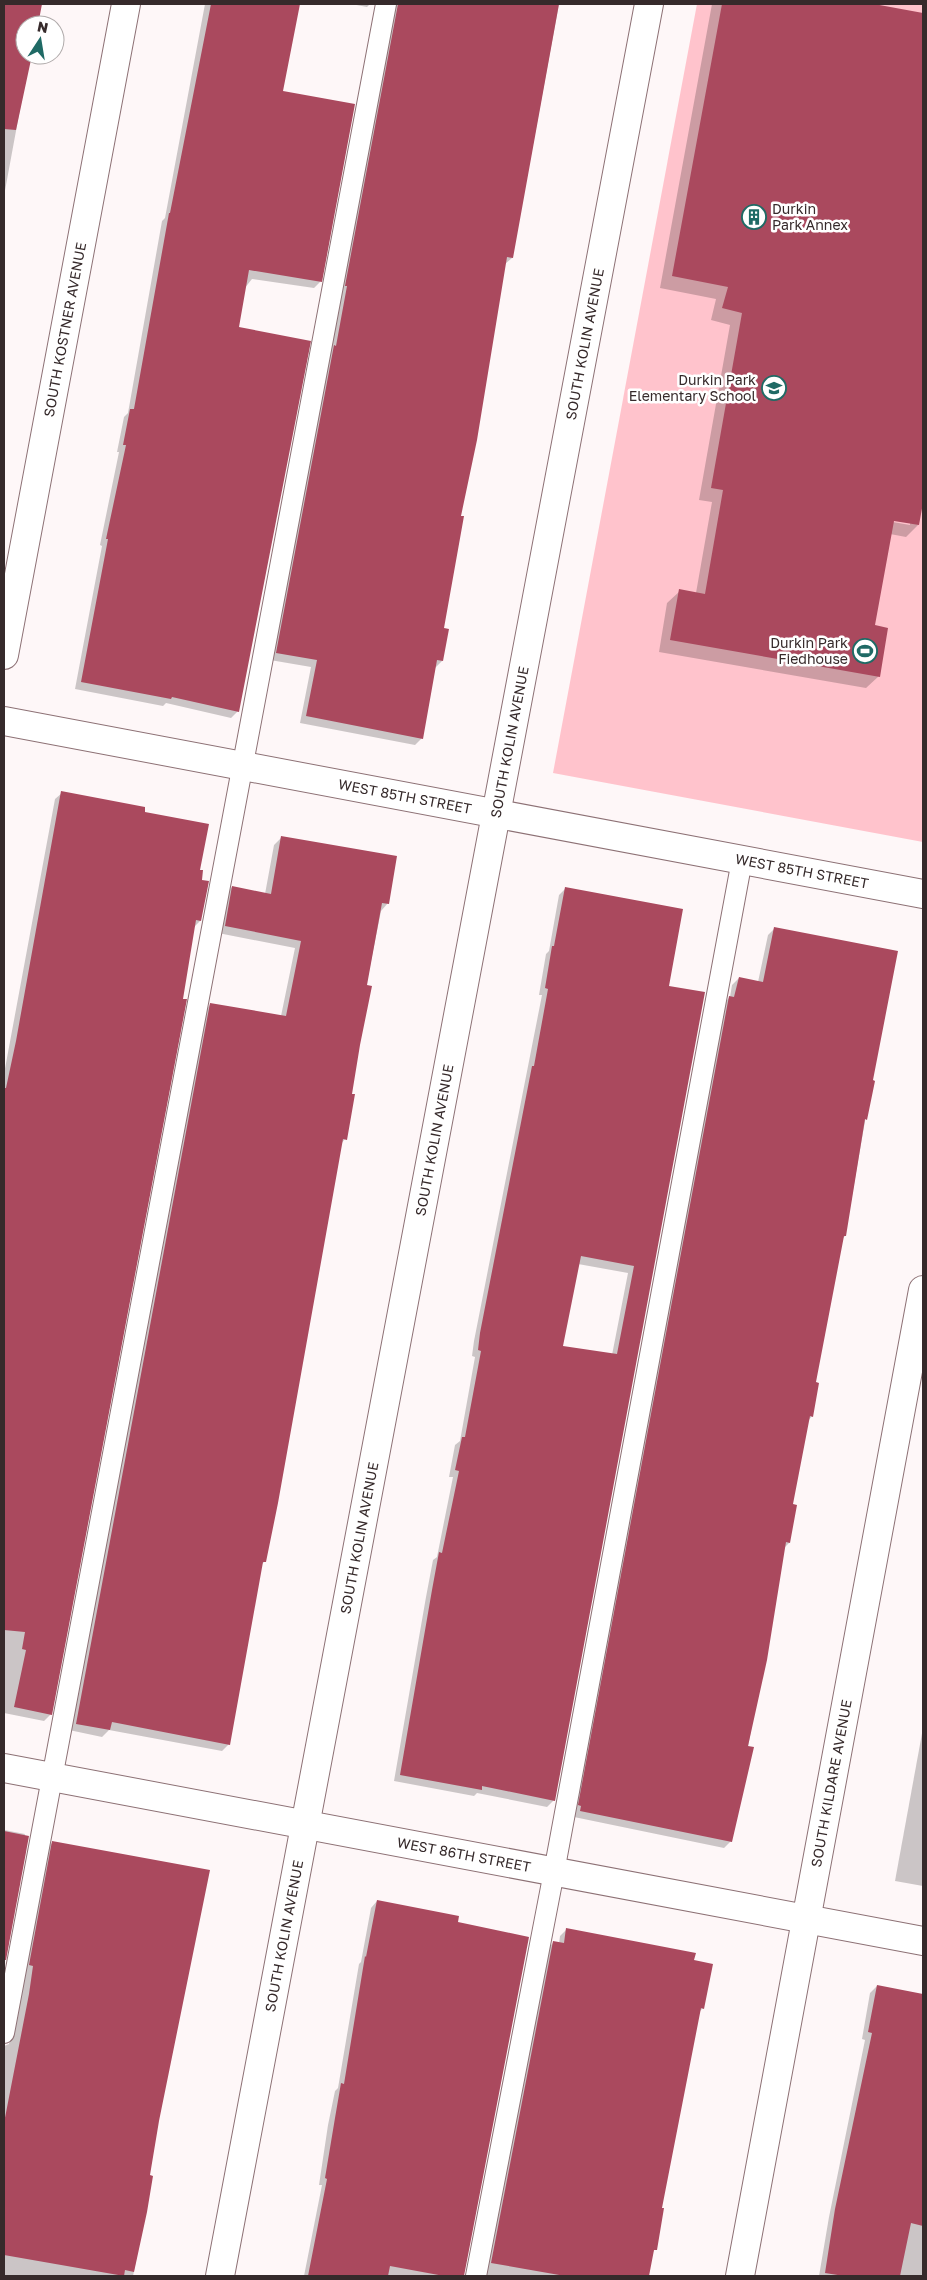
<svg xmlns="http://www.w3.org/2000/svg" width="927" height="2280" viewBox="0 0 927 2280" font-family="'Golos Text',sans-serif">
<rect width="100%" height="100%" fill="#fef7f8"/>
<path fill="#ffc3cc" d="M697,4H923V842L553,773Z"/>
<g fill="#0003" fill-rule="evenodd">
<path d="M4,4H41L36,25H25V55H30L4,196Z"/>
<path d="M205,4H298L282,92L320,282L314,288L252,279L244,289L237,328L238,711L231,718L166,703L163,706L75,689L102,546L100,545L119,452H117L124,417L128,413L162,221L165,218Z"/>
<path d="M351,4H370L367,7Z"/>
<path d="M388,4H559L512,258L505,264L460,517L443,629L447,630L442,661L435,668L422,738L415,745L300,723L311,667L270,660Z"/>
<path d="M712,4H867L923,14V494L918,525L906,537L890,534L874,626L879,676L866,688L659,652L667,603L680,591L696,593L712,502L699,500L730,325L711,320L716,299L660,288ZM888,519L910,522V525L887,521Z"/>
<path d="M62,793L143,813L198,871L200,921L194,927L51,1714L44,1721L4,1713V1074L55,799Z"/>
<path d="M281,838L388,903L381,911L366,986L345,1139L341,1144L265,1561L261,1565L229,1744L222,1751L109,1730L102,1737L69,1730L203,1012L210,1005L281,1016L295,948L218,933L225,895L232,887L265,894L274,845Z"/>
<path d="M566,888L668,987L704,993L554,1800L547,1807L477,1793L474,1796L394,1781L426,1597L433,1560L437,1557L453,1477H449L455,1445L460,1441L475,1357L472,1356L474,1341L542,995H539L546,954L549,951L559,895ZM578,1264L628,1273L612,1355L562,1347Z"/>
<path d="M775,928L872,1081L845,1236L842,1239L815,1383L812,1416L808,1421L792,1505L789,1543L784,1548L731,1841L724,1848L574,1817L575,1812H573L723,1004L730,997L732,985L739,978L758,982L768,935Z"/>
<path d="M923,1728V1886L895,1881Z"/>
<path d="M4,1830L25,1834L24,1837H28L4,1963Z"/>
<path d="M53,1842L158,2120L148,2176L152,2177L133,2276H4V2046L9,2044L46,1849Z"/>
<path d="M377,1901L463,2274L464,2276H304L322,2185H319L328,2125L335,2091L338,2088L359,1964L361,1962L371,1908Z"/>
<path d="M567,1929L693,1961L703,2008L699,2012L660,2209L655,2249L653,2252L648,2276H483L547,1949L553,1943L559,1944L560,1936Z"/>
<path d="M877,1986L923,1995V2276H819L829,2217L865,2040L862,2039L870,1993Z"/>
</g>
<g fill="#aa495e" fill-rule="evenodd">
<path d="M4,4H42L38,25H25V55H32L16,130L4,129Z"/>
<path d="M211,4H300L283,91L355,104L322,282L249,270L239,327L311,341L239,712L172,697L171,699L81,682L108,539H106L126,445H123L130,409H134L169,213H170Z"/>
<path d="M398,4H559L513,258L507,257L477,440L461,516H464L444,628L449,629L443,661L437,660L423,739L306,716L317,660L276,653L334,345L336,346L347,286H345Z"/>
<path d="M722,4H874L923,13V503L919,525L894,521L875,625L888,628L880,677L670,640L679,589L705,594L723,490L711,488L742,313L722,308L728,287L672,276Z"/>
<path d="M61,791L145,807V812L209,824L200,870H203L202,880L209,881L201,921L196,920L183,999H187L52,1715L14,1707L26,1650L22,1649L25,1632L4,1630V1088H6L16,1041Z"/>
<path d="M281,836L397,856L389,904L382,903L367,985L372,986L360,1045L352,1094H355L347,1140L343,1139L278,1503L266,1562H263L230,1745L112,1722L110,1730L76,1724L210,1003L286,1016L301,941L225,926L232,886L271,894Z"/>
<path d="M565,887L683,909L669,986L705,992L555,1801L482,1786V1790L400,1775L432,1590L439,1552L442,1553L459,1471L455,1470L462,1437H465L481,1351L478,1350L480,1333L532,1066H534L548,989L545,988L552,946H554ZM581,1256L634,1266L617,1354L563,1346Z"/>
<path d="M774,927L898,951L873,1080L875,1081L867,1120L865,1119L846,1236H844L816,1382L819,1383L813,1417L810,1416L793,1504L797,1505L790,1543L786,1542L767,1660L748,1746L754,1747L732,1842L580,1811L581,1806L578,1805L729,996L734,997L739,977L763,982Z"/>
<path d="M4,1831L29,1836L6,1960H4Z"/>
<path d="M52,1841L210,1870L159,2121L150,2175L153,2176L147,2212L134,2272L125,2270L124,2276L4,2255V2123L29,1994L33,1966L29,1965Z"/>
<path d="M377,1900L459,1916L458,1922L529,1937L464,2276H444L390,2266L388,2276H308L327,2179L325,2178L335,2118L341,2083L344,2084L365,1956L366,1957Z"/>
<path d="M566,1928L696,1953L694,1960L713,1964L704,2009L701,2008L662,2208H664L657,2250H654L649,2276H565L491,2263L553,1941L564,1943Z"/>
<path d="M877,1985L923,1994V2226L911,2223L900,2276H844L825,2273L835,2209L872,2033L868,2032Z"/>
</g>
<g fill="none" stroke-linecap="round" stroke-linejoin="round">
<defs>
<g id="lane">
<path d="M4,2033L386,4"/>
<path d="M476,2276L554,1872L742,860"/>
</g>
<g id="street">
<path id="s1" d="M4,655L126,4"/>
<path id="s2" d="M4,721L923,894"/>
<path id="s3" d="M4,1768L923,1941"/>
<path id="s4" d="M220,2276L649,4"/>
<path id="s5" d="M740,2276L923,1290"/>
</g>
</defs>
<use href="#lane" stroke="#8d7175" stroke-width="22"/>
<use href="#street" stroke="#8d7175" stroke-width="30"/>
<use href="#lane" stroke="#fff" stroke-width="20"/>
<use href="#street" stroke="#fff" stroke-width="28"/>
</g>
<defs>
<symbol id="building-ring" viewBox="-11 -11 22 22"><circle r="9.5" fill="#fff" stroke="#1f6a65" stroke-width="1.5"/><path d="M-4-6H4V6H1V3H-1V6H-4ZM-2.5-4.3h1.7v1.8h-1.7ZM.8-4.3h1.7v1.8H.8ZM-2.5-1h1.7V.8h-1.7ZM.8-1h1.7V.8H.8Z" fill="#1f6a65"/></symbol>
<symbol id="school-ring" viewBox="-11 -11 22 22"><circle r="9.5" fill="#fff" stroke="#1f6a65" stroke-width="1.5"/><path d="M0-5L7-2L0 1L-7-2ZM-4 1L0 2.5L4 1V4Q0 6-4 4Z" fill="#1f6a65"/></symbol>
<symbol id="stadium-ring" viewBox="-11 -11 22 22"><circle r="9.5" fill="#fff" stroke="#1f6a65" stroke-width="1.5"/><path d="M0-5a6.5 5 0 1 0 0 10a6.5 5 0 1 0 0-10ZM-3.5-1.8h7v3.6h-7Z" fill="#1f6a65"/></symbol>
</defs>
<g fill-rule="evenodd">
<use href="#building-ring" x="740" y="203" width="28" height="28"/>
<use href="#school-ring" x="760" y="374" width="28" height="28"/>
<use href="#stadium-ring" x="851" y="637" width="28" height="28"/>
</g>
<g text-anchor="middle" stroke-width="5" stroke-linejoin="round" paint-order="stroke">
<g font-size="14" fill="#362a2b" stroke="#fff" text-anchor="end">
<text x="772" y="214" text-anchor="start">Durkin<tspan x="772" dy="16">Park Annex</tspan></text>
<text x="756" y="385">Durkin Park<tspan x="756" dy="16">Elementary School</tspan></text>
<text x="848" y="648">Durkin Park<tspan x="848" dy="16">Fiedhouse</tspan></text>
</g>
<g font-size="14" fill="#362a2b" stroke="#fff">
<text dy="5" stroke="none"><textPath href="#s1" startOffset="331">SOUTH KOSTNER AVENUE</textPath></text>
<text dy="5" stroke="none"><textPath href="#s4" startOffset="1966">SOUTH KOLIN AVENUE</textPath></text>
<text dy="5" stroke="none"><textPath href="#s4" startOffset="1561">SOUTH KOLIN AVENUE</textPath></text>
<text dy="5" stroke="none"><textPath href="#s2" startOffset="408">WEST 85TH STREET</textPath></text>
<text dy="5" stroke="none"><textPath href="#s2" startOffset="812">WEST 85TH STREET</textPath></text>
<text dy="5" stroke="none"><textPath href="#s4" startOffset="1156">SOUTH KOLIN AVENUE</textPath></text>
<text dy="5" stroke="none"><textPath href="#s4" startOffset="751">SOUTH KOLIN AVENUE</textPath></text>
<text dy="5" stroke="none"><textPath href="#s5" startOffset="501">SOUTH KILDARE AVENUE</textPath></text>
<text dy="5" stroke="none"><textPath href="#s3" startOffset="468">WEST 86TH STREET</textPath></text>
<text dy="5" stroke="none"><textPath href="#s4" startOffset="346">SOUTH KOLIN AVENUE</textPath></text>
</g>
</g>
<rect width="927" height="2280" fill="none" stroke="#362a2b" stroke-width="10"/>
<g transform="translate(40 40) rotate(12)"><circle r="24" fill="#ffffff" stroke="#afaaaa"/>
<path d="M0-4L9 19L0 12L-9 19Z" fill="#1f6a65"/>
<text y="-8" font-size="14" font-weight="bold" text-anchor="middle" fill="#362a2b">N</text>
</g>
</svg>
